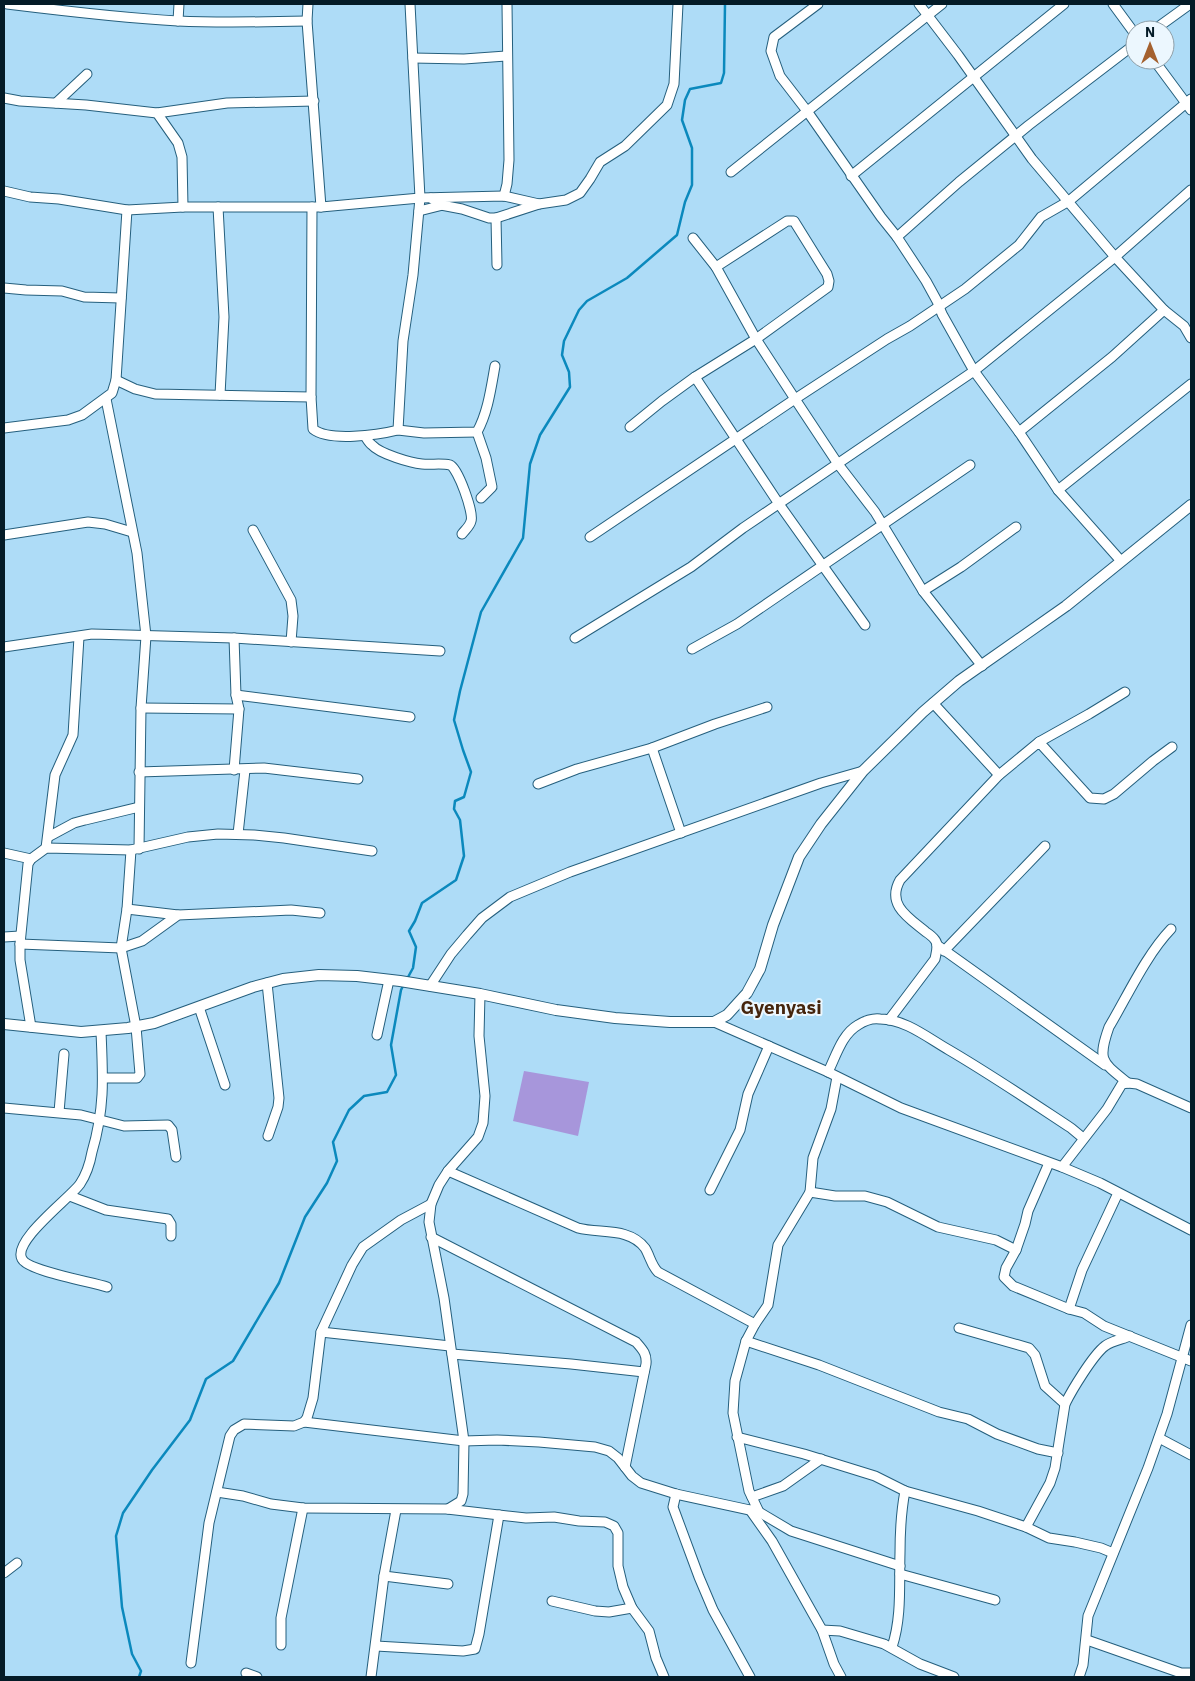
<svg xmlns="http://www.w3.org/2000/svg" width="1195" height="1681" viewBox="0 0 1195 1681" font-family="'IBM Plex Sans',sans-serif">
<rect width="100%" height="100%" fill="#aedcf7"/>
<path fill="#a796db" d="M524,1071L589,1082L578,1136L513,1121Z"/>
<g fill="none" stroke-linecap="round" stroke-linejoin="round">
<g stroke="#0b89bd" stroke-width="2.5">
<path d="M407,979L413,968L416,947L409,931L415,921L422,903L456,880L464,856L460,820L454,809L455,801L464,797L471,772L463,750L454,720L460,691L481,612L523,538L530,464L540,435L570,387L569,372L562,355L564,341L579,310L587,301L627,278L677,235L685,202L692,185V148L682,120L685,100L690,89L721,83L724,73L725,4"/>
<path d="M139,1677L141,1671L132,1654L122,1607L116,1536L123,1513L152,1470L190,1420L206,1379L233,1361L279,1283L305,1217L327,1183L337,1161L333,1142L349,1110L364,1096L387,1092L396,1075L391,1045L401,990L404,984"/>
</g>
<defs>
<g id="minor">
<path d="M7,4C64,11 121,18 178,21C221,23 264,22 307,21"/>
<path d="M308,4L307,21L321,207"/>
<path d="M818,4L774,37L771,51L780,76L807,111L881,217L897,237L926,281L937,301L942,314L974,371L1019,432L1058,490L1121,561"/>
<path d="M919,4L958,55L1032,159L1115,257L1164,310L1184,326L1191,338"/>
<path d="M1113,4L1135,34"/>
<path d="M178,21L179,4"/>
<path d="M1154,30L1190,4"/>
<path d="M413,58L464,59L506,56"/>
<path d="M1154,60L1191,110"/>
<path d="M4,98L20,101L86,105L157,113L227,103L314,101"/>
<path d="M56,103L87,74"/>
<path d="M157,113L178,143L182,157L183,207"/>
<path d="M731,172L942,4"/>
<path d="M851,176L1064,4"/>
<path d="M4,191L30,197L59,199L127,210L183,207H321L420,198L504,196L539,204"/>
<path d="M504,196L507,184L509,160L507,4"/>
<path d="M431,198L441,205L462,209L489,218H496L497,265"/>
<path d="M218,207L224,317L220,395"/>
<path d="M312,207L311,397L313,429C329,442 378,435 398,430L403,341L413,275L420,198L410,4"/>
<path d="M419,211L443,205"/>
<path d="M496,218L539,204L566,200L580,193L590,179L600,162L625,146L667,105L674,84L678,4"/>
<path d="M897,237L959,182L1029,125L1135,44"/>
<path d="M693,238L716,267L756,339L795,399L838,464L875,512L923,591L982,666"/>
<path d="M4,288L26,290L62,291L84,297L121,298"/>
<path d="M695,377L779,504L865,625"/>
<path d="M116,380L127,210"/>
<path d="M106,399L137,553L146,636L141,708L139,849"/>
<path d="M630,427L662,401L695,377L756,339L828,287L829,281L827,274L794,221H787L716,267"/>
<path d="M4,428L68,420L82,415L112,393L116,380L135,389L155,394L311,397"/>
<path d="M398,430L424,433L477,432C488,412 491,388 495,366"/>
<path d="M477,432L486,458L492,487L481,498"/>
<path d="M1019,432L1112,357L1164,310"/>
<path d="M365,436C367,439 369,443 372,445C380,454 411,463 422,464C431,465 441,463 450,465C458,468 474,513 471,521C470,526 465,530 462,534"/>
<path d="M1058,490L1191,384"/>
<path d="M253,530L291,600L293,616L291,642"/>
<path d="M4,535L88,522L105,524L132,532"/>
<path d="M590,537L795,399L887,339L910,326L965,289L1019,245L1041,217L1069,201L1191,99"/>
<path d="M923,591L961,567L1016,527"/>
<path d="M234,638L236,695L239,709L234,770"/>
<path d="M575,638L691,567L743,528L974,371L1115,257L1191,190"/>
<path d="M4,647L92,634L234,638L440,651"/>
<path d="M692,649L737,624L970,465"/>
<path d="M236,695L410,717"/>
<path d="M933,703L999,775"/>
<path d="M141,708L239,709"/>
<path d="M1039,742L1089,714L1125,692"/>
<path d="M652,748L715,724L767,707"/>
<path d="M139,772L264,768L358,779"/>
<path d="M538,784L577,769L652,748L681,833"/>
<path d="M238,834L245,770"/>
<path d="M48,837L74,823L85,820L139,807"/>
<path d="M46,848L55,775L73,735L79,637"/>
<path d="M4,853L31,859"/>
<path d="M127,909L178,915"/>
<path d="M4,937L20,936"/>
<path d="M20,944L121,948L142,941L178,915L291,910L320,913"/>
<path d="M937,945L1105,1065"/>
<path d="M944,951L1045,846"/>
<path d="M267,983L279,1098L278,1107L268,1136"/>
<path d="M430,986L451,954L467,935L482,918L510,897L570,872L821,783L863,771"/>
<path d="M199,1007L225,1085"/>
<path d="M889,1020L935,959C936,953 939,945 935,940C933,937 929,934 926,932C909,918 886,905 900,880L999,775L1039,742L1090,798L1104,799L1114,794L1153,761L1172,747"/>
<path d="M714,1022L828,1072L901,1108L1062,1167L1100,1183L1191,1230"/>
<path d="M31,1027L20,960V944L28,864L31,859L46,848L131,850L188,837L218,834L254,835L284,838L372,851"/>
<path d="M101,1032C103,1077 105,1108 92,1152C90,1163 86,1175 80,1184C69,1199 12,1241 22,1259C28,1271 92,1282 107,1287"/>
<path d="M377,1035L389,980"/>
<path d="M828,1072C836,1056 842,1034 858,1025C864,1021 873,1018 880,1019C905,1019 928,1038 949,1050C990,1074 1030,1101 1071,1128L1083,1138"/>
<path d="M103,1078H137L140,1074L136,1027L121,948L127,909L131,850"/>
<path d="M1128,1083C1102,1062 1097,1061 1109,1027C1127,997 1146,955 1171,929"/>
<path d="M4,1108L81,1115L124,1126L168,1125L172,1130L176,1157"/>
<path d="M59,1112L64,1054"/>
<path d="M1049,1163L1028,1211L1025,1224L1016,1250L1006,1268L1004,1277L1013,1286L1069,1309"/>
<path d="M1062,1167L1107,1109L1122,1084L1128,1083L1137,1084L1191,1108"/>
<path d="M448,1171L578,1228C600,1234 629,1227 645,1248C650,1256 651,1265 658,1272L755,1324"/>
<path d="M710,1190L740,1130L748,1094L769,1046"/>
<path d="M810,1192L813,1158L831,1109L837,1077"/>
<path d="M1118,1193L1082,1270L1069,1309L1084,1313L1104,1326L1191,1361"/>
<path d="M70,1196L106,1210L168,1219L171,1224V1236"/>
<path d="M431,1237L636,1342C643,1350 647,1354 646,1364L625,1467"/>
<path d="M959,1328L1029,1348L1035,1355L1045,1386L1065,1404"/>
<path d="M321,1332L450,1346"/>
<path d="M746,1341L819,1365L939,1412L968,1419L997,1434L1038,1449L1058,1453"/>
<path d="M452,1354L571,1364L644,1372"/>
<path d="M304,1422L464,1441L497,1440L539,1442L595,1447L609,1451L618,1458L632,1476L641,1483L676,1494L759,1512L791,1531L900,1566"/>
<path d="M737,1437L804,1454L875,1476L905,1491L978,1511L1026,1527L1049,1538L1075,1542L1101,1548L1113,1553"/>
<path d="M1159,1438L1191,1455"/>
<path d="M217,1492L243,1496L271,1504L303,1508L447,1509L526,1518L554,1517L579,1521L605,1522L614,1526L618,1533V1566L623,1587L632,1608L649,1631L656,1658L664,1677"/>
<path d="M676,1494L673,1507L699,1577L713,1610L750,1677"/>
<path d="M752,1497L783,1486L821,1459"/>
<path d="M448,1509L461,1501L463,1494L464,1441L444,1298L429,1222L431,1204L439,1185L448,1171L478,1137L483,1123L485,1096L479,1036L480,994"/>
<path d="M750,1510L772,1541L822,1630L834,1664L841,1677"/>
<path d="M759,1512L749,1491L733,1413L735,1381L746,1341L755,1324L768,1305L778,1245L810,1192L835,1196H865L887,1202L938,1227L996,1240L1016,1250"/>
<path d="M1026,1527L1050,1483L1055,1468L1065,1404C1072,1390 1093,1355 1105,1346C1111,1341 1123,1339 1130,1336"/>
<path d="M4,1573L17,1563"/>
<path d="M900,1574L995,1600"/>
<path d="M384,1576L448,1584"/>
<path d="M552,1601L595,1611L609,1612L632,1608"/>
<path d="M822,1630L840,1631L884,1644L920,1664L954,1677"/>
<path d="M1087,1640L1181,1673H1191"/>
<path d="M281,1645V1618L303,1508"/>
<path d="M376,1646L463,1651L475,1649L479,1634L499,1515"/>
<path d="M892,1647C902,1617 899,1584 900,1553C900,1532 901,1512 905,1491"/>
<path d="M191,1663L209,1523L230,1436L234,1430L244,1424L294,1426L304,1422L307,1418L313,1398L321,1332L352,1265L363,1247L401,1220L431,1204"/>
<path d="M246,1673L257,1677"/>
<path d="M371,1677L384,1576L396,1510"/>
<path d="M1079,1677L1083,1665L1088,1616L1148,1468L1167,1414L1191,1325"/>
</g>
<path id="tertiary" d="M4,1024L81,1032L128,1028L154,1023L253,987L283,979L319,975L357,976L400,981L480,994L556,1010L615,1018L670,1022H714L727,1015L747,993L760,969L773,925L799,857L821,824L863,771L923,712L959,681L1066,606L1191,505"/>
</defs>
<use href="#minor" stroke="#255f7d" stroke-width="11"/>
<use href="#tertiary" stroke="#255f7d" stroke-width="12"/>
<use href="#minor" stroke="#fff" stroke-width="9"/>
<use href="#tertiary" stroke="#fff" stroke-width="10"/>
</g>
<g text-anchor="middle" stroke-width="4" stroke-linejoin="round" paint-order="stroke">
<g font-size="19" font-weight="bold" fill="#45250d" stroke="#ecf7fe">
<text x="781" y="1014">Gyenyasi</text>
</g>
</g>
<rect width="1195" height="1681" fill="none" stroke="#041b27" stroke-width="10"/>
<g transform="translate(1150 45)"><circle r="24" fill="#ecf7fe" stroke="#8f9fa8"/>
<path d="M0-4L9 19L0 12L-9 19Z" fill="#a4612f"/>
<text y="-8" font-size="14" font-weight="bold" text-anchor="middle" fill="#041b27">N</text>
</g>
</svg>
